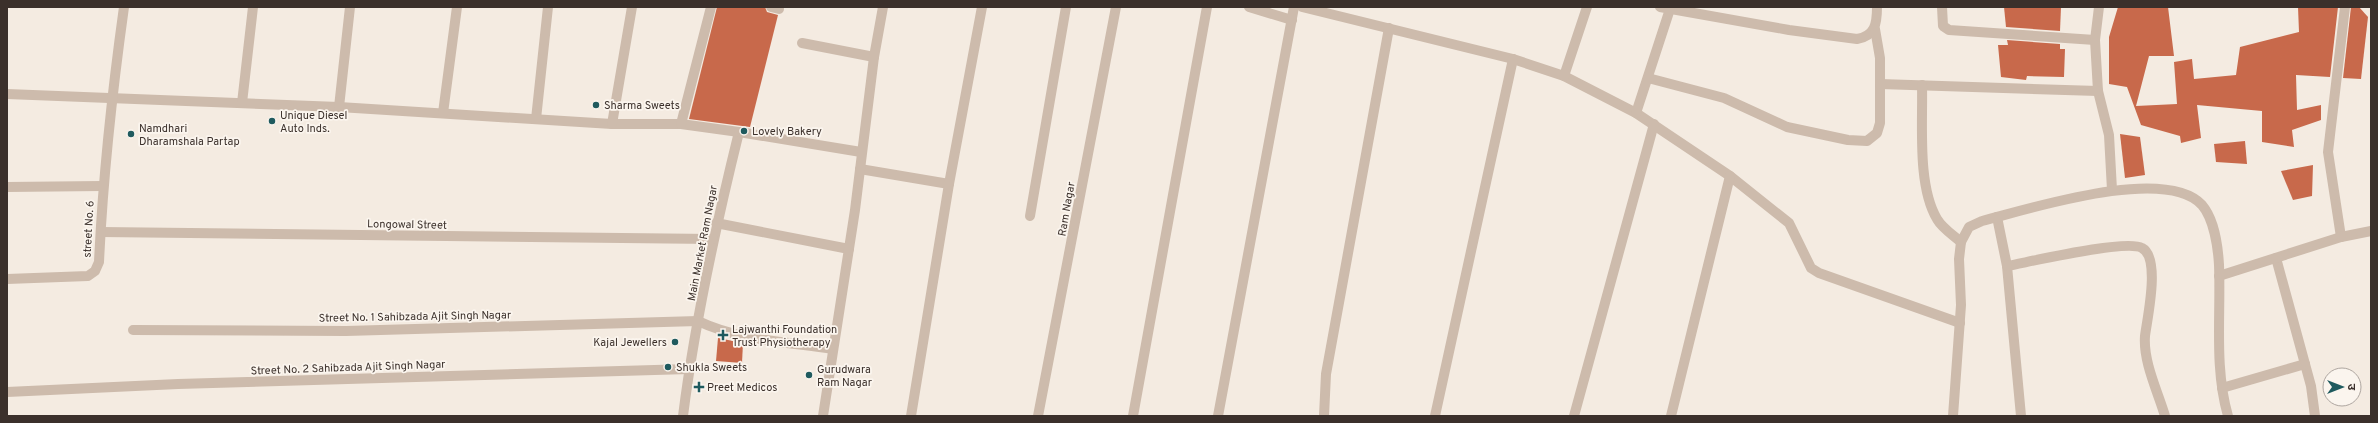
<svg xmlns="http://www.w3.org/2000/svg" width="2378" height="423" viewBox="0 0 2378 423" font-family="Overpass,'Noto Sans Devanagari',sans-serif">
<rect width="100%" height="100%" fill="#f4ebe1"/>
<g fill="#c8694b">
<path d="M717,7H765L767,12L778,15L750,127L689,119Z"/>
<path d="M2004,7H2061L2060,31L2006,27Z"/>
<path d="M2118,7H2168L2174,56H2149L2136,106L2177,104L2174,62L2192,59L2194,79L2236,75L2240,47L2299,32L2298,7H2338L2330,77L2296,75L2297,110L2321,105V120L2292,130L2294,147L2262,142V111L2197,105L2201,138L2181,143L2180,136L2141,125L2127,87L2109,84V37Z"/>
<path d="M2351,7H2359L2368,17L2361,79L2343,78Z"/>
<path d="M2007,40L2060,44V49H2065L2064,77L2027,76L2026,80L2001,77L1998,45H2008Z"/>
<path d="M2120,134L2140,137L2145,175L2125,178Z"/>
<path d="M2245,141L2247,164L2216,162L2214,144Z"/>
<path d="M2313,165L2312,196L2293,200L2281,171Z"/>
<path d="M718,338L743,343L742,363L716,361Z"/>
</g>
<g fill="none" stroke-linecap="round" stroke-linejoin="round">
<g stroke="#cdbbac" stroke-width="10">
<path d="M771,7L779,9"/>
<path d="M1249,7L1292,20"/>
<path d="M1302,7L1513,59L1564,76L1636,113L1730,176L1789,223L1811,268L1819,273L1960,323"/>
<path d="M1660,7L1789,30L1857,39C1875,36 1877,24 1877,7"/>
<path d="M1942,7L1943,26L1949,30L2095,40"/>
<path d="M2099,7L2095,40L2098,91L2109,135L2112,190"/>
<path d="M802,43L874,57"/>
<path d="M1564,76L1587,7"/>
<path d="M1648,78L1724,98L1787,127L1848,140L1867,141L1877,133L1880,123V58L1875,29"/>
<path d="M1880,84L2098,91"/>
<path d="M1922,85C1923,123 1917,186 1937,219C1942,228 1953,235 1961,242"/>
<path d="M7,94L339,107L612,124H681L739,132C716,225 695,320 683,416"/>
<path d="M242,103L253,7"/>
<path d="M339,107L350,7"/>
<path d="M443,113L457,7"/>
<path d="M1636,113L1670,9"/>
<path d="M536,119L548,7"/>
<path d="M612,124L632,7"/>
<path d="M681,124L711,7"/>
<path d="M739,132L861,152"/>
<path d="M860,169L949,184"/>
<path d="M7,187L102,186"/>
<path d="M1030,216L1066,7"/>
<path d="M1997,217L2007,266L2021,416"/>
<path d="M716,223L849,249"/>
<path d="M101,232L713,239"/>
<path d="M2341,237L2328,152L2345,7"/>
<path d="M2276,258L2311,386L2315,416"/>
<path d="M2007,266C2029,262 2126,239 2142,248C2161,258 2147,319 2145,336C2143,362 2158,392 2165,416"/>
<path d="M2219,276L2341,237L2371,231"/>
<path d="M7,279L88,276L95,271L99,262C103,175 112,93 124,7"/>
<path d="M133,330L346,331L698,321C740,341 788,342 833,349"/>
<path d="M2222,388L2305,364"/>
<path d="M7,392L178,384L689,369"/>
<path d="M823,416L855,210L874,57L883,7"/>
<path d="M911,416L949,184L982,7"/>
<path d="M1038,416L1116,7"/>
<path d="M1133,416L1207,7"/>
<path d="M1218,416L1294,7"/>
<path d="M1324,416L1326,374L1389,28"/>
<path d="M1435,416L1513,59"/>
<path d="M1574,416L1654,124"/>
<path d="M1671,416L1730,176"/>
<path d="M1953,416L1961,305L1959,259L1961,242L1969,227L1982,221C2029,209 2165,165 2202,205C2214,219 2218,247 2219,265C2221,316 2214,367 2228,416"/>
</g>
</g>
<g fill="#1f5a5e" stroke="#fbf5ee" stroke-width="1.5">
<circle cx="596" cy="105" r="4"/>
<circle cx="272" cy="121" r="4"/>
<circle cx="744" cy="131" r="4"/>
<circle cx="131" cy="134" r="4"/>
<path d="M721 329h4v4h4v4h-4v4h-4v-4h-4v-4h4z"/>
<circle cx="675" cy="342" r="4"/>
<circle cx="668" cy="367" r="4"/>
<circle cx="809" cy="375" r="4"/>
<path d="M697 381h4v4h4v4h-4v4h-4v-4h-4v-4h4z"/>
</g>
<g text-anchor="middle" stroke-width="3.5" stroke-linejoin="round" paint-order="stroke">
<g font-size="11" fill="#3b302b" stroke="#fbf5ee" text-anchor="start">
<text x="604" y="109">Sharma Sweets</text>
<text x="280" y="119">Unique Diesel<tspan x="280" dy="13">Auto Inds.</tspan></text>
<text x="139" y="132">Namdhari<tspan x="139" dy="13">Dharamshala Partap</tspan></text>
<text x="752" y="135">Lovely Bakery</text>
<text x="732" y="333">Lajwanthi Foundation<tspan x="732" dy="13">Trust Physiotherapy</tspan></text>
<text x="667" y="346" text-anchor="end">Kajal Jewellers</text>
<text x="676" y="371">Shukla Sweets</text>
<text x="817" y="373">Gurudwara<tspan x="817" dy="13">Ram Nagar</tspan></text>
<text x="707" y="391">Preet Medicos</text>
</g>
<g font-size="11" fill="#3b302b" stroke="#fbf5ee">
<text transform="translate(1066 209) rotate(-80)" y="4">Ram Nagar</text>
<text transform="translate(407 224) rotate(1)" y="4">Longowal Street</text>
<text transform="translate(88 229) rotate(-87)" y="4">street No. 6</text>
<text transform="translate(702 243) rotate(-79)" y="4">Main Market Ram Nagar</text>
<text transform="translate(415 316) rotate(-1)" y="4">Street No. 1 Sahibzada Ajit Singh Nagar</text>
<text transform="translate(348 367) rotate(-2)" y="4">Street No. 2 Sahibzada Ajit Singh Nagar</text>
</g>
</g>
<rect width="2378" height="423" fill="none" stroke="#3b302b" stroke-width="16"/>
<g transform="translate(2342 387) rotate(90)"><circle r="19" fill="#fbf5ee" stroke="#aea6a0"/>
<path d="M0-3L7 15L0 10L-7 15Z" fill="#1f5a5e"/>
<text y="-6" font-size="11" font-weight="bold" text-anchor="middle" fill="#3b302b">उ</text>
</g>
</svg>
